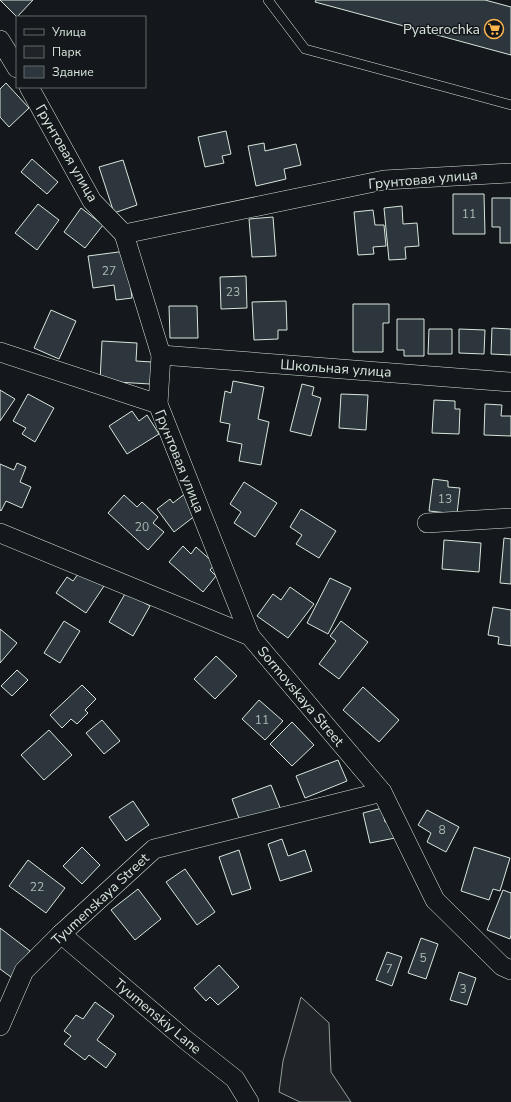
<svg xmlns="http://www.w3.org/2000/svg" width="511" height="1102" viewBox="0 0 511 1102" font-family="'Nunito Sans',sans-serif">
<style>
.green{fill:#202428;stroke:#939e99}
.building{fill:#2c363c;stroke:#d8e6dc}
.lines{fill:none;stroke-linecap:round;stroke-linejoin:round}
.lane-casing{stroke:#d8e6dc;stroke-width:10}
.street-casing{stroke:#d8e6dc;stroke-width:20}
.lane{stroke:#14181c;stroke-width:9}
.street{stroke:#14181c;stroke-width:19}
.labels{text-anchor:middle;stroke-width:3;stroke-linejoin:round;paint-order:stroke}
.number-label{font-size:12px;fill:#adbab4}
.poi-label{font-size:14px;fill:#d8e6dc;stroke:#14181c;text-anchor:end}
.street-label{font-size:14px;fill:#d8e6dc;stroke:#14181c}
</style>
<rect width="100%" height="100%" fill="#14181c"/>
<path class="green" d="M301,997L329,1023L331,1072L351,1102H300L279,1092L283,1061Z"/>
<g class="building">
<path d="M0,0H33L17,17Z"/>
<path d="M316,0H485L511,7V55L315,2Z"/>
<path d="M6,83L29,108L9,127L0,117V89Z"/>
<path d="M226,131L231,154L222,156L224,163L205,167L198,137Z"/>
<path d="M264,143L265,151L296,144L301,165L284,169L286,179L256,186L248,146Z"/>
<path d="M32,159L58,182L47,194L21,172Z"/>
<path d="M123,160L137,205L114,213L99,167Z"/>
<path d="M453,194H484L485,234H453Z"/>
<path d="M492,198H511V243H500V227H492Z"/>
<path d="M38,204L59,220L37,250L15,233Z"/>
<path d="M402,206L403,224L417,223L419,246L405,247L406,259L389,260L384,208Z"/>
<path d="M81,208L103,225L85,248L64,232Z"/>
<path d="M373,210L375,225H384L386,246L373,247L374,254L358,255L354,212Z"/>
<path d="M273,217L276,256L252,257L249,219Z"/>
<path d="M126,251L132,298L116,300L114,285L93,288L88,256Z"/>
<path d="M246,276L247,308L221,309L220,277Z"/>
<path d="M286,301L287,330H278V339L254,340L252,302Z"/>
<path d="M353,304H389V323H383V352H353Z"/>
<path d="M169,306H197L198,338H170Z"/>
<path d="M51,310L76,321L59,359L34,348Z"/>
<path d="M397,319H424V356H404V350H397Z"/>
<path d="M492,328L511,329V355L491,354Z"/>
<path d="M429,329H452V354H428Z"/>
<path d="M459,329L485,330L484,354L459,353Z"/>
<path d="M102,341L137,343L136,361L152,362L150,384L100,381Z"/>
<path d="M233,381L264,387L258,419L269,422L261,465L239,461L242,444L227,441L230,424L220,422L225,391L231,393Z"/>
<path d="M302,384L314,387L312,395L321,398L311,436L290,431Z"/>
<path d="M0,390L15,399L0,421Z"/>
<path d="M28,394L54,408L35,442L22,434L26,428L13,421Z"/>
<path d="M341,394L368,395L366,430L339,428Z"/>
<path d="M434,400L455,401V409H460L459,434L432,433Z"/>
<path d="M485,404L502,405L501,416H511V436L484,435Z"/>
<path d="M132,411L139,421L147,415L159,434L127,454L109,426Z"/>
<path d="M17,463L26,467L20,482L31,487L22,508L6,501L1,511L0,510V464L14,470Z"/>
<path d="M433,479L448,481V487L460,488L457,514L429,511Z"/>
<path d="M244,482L277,503L255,537L234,523L241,512L230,504Z"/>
<path d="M186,493L200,512L174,532L157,509L170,499L173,503Z"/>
<path d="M124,495L137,507L142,502L158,517L153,523L164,532L148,550L108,513Z"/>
<path d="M301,509L336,531L319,558L296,544L302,535L290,527Z"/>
<path d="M504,538L511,539V584L500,583Z"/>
<path d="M444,540L481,543L479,572L442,569Z"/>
<path d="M183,546L191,554L196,547L215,564L210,570L216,576L203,592L169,562Z"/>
<path d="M81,570L104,586L86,613L56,593L67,577L73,581Z"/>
<path d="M330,578L351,588L328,634L307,623Z"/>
<path d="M290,587L314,604L288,638L257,616L273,594L281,600Z"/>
<path d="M126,592L150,606L133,636L109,622Z"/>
<path d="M493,607L511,610V646L498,644L499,637L488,635Z"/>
<path d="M64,621L80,631L60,663L44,653Z"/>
<path d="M341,621L368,642L339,679L319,664L336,641L330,636Z"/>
<path d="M0,629L17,643L0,663Z"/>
<path d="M216,656L237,676L215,699L194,679Z"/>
<path d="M17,670L28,680L12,696L1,686Z"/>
<path d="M82,685L96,699L85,710L88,713L77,724L71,719L62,728L50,715Z"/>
<path d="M363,687L399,720L379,742L343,710Z"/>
<path d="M259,700L283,721L265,740L242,719Z"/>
<path d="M102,720L120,741L104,754L86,733Z"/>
<path d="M292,722L314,745L292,766L270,744Z"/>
<path d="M49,730L72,755L44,780L21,755Z"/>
<path d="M338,760L347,781L305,798L296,776Z"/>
<path d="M271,785L281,810L241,824L232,799Z"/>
<path d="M133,801L149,825L126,841L109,817Z"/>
<path d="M382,808L385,822L391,821L395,838L370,843L363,813Z"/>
<path d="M427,810L459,827L446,852L427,842L431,833L418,825Z"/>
<path d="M282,839L288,856L305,850L312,871L280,881L268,844Z"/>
<path d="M82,847L100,865L82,884L63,866Z"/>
<path d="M474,847L510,858L500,891L493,889L489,900L461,891Z"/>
<path d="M239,850L251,889L232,895L219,857Z"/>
<path d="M28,860L65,888L46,913L9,886Z"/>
<path d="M185,869L215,912L197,925L166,882Z"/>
<path d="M138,889L161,919L135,940L111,910Z"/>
<path d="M503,890L511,893V935L510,939L487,930Z"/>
<path d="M0,928L30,951L11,977L0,969Z"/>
<path d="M421,938L438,944L426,979L408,973Z"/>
<path d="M387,952L402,957L392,986L376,980Z"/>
<path d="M219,965L239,987L218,1005L210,997L206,1001L194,988Z"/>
<path d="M459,972L476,978L467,1005L450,1000Z"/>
<path d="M95,1002L114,1016L97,1040L116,1054L106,1068L89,1055L85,1060L64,1044L71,1036L64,1031L76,1015L83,1019Z"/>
</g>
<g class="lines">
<g class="lane-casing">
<path id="lane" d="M268,0L305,49L511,105"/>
</g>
<g class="street-casing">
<g id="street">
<path d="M0,40L17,68"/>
<path d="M29,87L92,201L124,234L161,355L158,404L250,636"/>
<path d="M124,234L384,180L511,173"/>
<path d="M0,352L158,404"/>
<path d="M161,355L511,382"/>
<path d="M427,523L511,518"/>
<path d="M0,533L250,636L382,792L435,900L502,966L511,970"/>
<path d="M61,934L187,1041L235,1079L249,1102"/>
<path d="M0,1026L24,971L61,934L154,849L382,792"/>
</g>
</g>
<use href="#lane" class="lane"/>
<use href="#street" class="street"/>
</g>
<defs>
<g id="supermarket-ring" transform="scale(1)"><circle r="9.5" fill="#14181c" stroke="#ffb74d" stroke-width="1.5"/><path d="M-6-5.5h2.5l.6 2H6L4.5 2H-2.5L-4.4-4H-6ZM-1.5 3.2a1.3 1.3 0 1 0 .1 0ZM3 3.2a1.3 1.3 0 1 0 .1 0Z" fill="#ffb74d"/></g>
</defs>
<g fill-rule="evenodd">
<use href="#supermarket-ring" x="494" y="29"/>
</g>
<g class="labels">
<g class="number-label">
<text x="469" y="218">11</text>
<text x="109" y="275">27</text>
<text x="233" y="296">23</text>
<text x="445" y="503">13</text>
<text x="142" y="531">20</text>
<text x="262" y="724">11</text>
<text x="442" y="834">8</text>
<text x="37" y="891">22</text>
<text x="423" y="962">5</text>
<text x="389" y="973">7</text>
<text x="463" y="993">3</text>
</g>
<g class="poi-label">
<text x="480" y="34">Pyaterochka</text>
</g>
<g class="street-label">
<text transform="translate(67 153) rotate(60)" y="5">Грунтовая улица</text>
<text transform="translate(423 179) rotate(-5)" y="5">Грунтовая улица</text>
<text transform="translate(336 368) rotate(4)" y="5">Школьная улица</text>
<text transform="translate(180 461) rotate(68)" y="5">Грунтовая улица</text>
<text transform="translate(301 696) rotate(50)" y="5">Sormovskaya Street</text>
<text transform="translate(100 899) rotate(-43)" y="5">Tyumenskaya Street</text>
<text transform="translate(158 1016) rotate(40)" y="5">Tyumenskiy Lane</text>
</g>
</g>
<rect x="16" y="16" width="130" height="72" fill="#14181c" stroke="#626a69"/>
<rect x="24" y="29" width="20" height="6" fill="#14181c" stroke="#626a69"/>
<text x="52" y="36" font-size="12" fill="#d8e6dc">Улица</text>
<rect x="24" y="46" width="20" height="12" fill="#202428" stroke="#626a69"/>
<text x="52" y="56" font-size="12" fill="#d8e6dc">Парк</text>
<rect x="24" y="66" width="20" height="12" fill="#2c363c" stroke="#626a69"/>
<text x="52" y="76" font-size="12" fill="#d8e6dc">Здание</text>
</svg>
